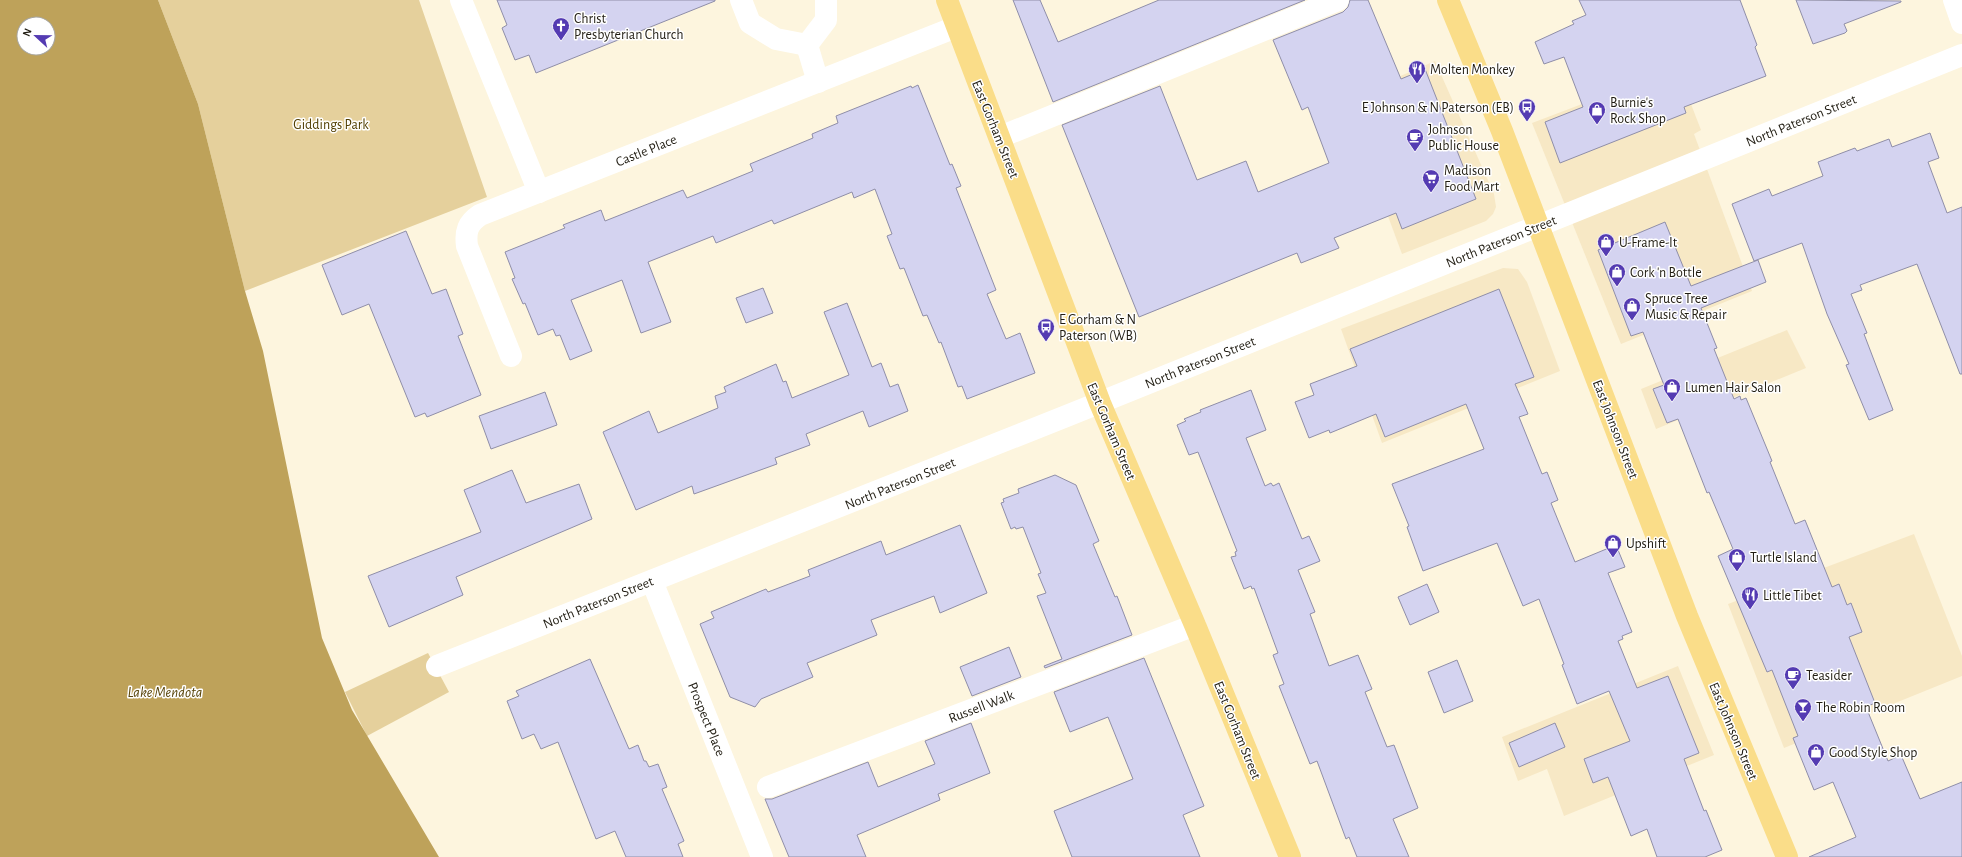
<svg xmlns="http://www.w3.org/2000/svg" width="1962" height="857" viewBox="0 0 1962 857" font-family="'Alegreya Sans',sans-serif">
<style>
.built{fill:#f7e8c5}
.green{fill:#e5d09c}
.water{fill:#bea25a;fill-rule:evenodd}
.building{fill:#d4d3f0;stroke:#8f8ea8}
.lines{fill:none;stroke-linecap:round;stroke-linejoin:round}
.minor{stroke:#fff;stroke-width:22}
.major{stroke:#fadd89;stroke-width:22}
.labels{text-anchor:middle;stroke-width:3;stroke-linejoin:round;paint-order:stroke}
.poi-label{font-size:14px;fill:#211d13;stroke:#fff;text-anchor:start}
.street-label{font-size:14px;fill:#211d13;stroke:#fff}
.park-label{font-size:14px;fill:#513e00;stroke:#fff}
.water-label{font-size:15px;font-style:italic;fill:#584409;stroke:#fff}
</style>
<rect width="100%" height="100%" fill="#fdf5de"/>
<g class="built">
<path d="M1435,61L1494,194L1496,207L1493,214L1486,221L1402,254L1345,100Z"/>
<path d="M1677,68L1701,130L1694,134L1752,291L1621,344L1532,123Z"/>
<path d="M1503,268L1518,269L1527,282L1560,371L1382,443L1341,329Z"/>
<path d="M1787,330L1806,368L1656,429L1641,389Z"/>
<path d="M1914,534L1962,656V676L1784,748L1728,604Z"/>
<path d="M1678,666L1714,755L1564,816L1547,769L1518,781L1502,737Z"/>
</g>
<g class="green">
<path d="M158,0H419L487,197L245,291L198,104Z"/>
<path d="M428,653L449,692L367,736L345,692Z"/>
</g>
<path class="water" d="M0,0H158L198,104L245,291L263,351L322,638L352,710L439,857H0ZM24,24H48V48H24Z"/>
<g class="building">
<path d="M497,0H715V1L536,73L529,55L515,60L502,28L507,25Z"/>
<path d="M1013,0H1040L1058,42L1159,0H1305L1053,102Z"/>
<path d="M1350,0H1368L1401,79L1425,69L1476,199L1402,229L1396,213L1334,238L1339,248L1301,263L1297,253L1139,317L1062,125L1160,86L1197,180L1246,161L1258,192L1329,163L1308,107L1302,110L1273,40L1343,12L1348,7Z"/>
<path d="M1579,0H1740L1757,45L1755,47L1766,76L1684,107L1686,113L1560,163L1545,122L1583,107L1564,57L1544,64L1535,42L1574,24L1572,21L1586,15Z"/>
<path d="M1796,0L1901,1V2L1844,24L1847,31L1845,33L1813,44Z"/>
<path d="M918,85L950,165L952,164L961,186L956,188L996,290L987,294L1006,339L1020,333L1035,373L967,399L962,386L958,387L941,342L939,343L927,315L923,316L904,268L900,269L887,236L892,234L875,189L854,198L852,192L774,224L772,220L716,243L713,236L648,262L671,322L641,333L622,280L571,300L592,351L570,360L560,335L556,336L553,329L538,335L525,303L523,304L512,279L515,278L505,252L565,228L563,225L601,210L605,221L683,190L687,198L753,171L750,164L813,138L812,134L838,123L836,116L911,86L912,88Z"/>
<path d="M1930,133L1939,158L1928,162L1947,213L1962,207V374H1960L1917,264L1860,285L1862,290L1851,294L1867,333L1864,334L1893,410L1869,420L1846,365L1849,364L1827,314L1802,243L1754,261L1732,204L1769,189L1772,196L1823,176L1818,162L1855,148L1857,151L1889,139L1892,147Z"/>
<path d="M1665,222L1691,286L1758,260L1766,282L1701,308L1717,348L1714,349L1734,399L1740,396L1741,400L1746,398L1772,461L1770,462L1795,524L1805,520L1832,587L1839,584L1847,605L1851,603L1862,632L1849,637L1875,703L1866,707L1888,761L1901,755L1920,799L1962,782V857H1809L1856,837L1833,782L1814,790L1793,738L1798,736L1772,670L1767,672L1718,556L1733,549L1709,492L1707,493L1678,419L1667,423L1653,389L1664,385L1643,332L1631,336L1598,250Z"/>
<path d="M406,231L432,294L446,289L463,334L458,336L481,395L427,417L425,413L415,417L369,304L342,315L322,265Z"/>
<path d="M763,288L773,313L746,323L736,298Z"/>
<path d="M1499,289L1534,377L1515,384L1528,414L1519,417L1542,474L1547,472L1558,500L1551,503L1575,562L1616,545L1625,567L1608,573L1632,632L1622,636L1623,639L1618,641L1637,688L1668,676L1699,753L1684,759L1704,811L1706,810L1722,850L1705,857H1657L1647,829L1631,836L1608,777L1593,783L1584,759L1630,741L1609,691L1577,704L1562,665L1564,664L1539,599L1523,606L1497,543L1423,571L1407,527L1409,526L1392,484L1484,449L1466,404L1385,437L1376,414L1330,433L1329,430L1309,438L1295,402L1314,395L1310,384L1357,366L1350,349Z"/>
<path d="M847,303L872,367L881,363L890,387L898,384L908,411L869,427L863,411L806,434L810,445L775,458L777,464L694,494L692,486L636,510L603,432L649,411L658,433L718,408L715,396L726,392L724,387L776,364L783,382L786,381L792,398L849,375L824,312Z"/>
<path d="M1251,390L1266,430L1246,438L1265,486L1271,483L1273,486L1279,483L1302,539L1309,536L1320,561L1298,570L1315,612L1310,614L1329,666L1358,655L1372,689L1365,692L1387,747L1394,745L1418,808L1393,819L1409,857H1357L1349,837L1346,839L1317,761L1310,764L1279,686L1284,684L1273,655L1278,653L1254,588L1252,589L1251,586L1244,589L1231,557L1236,556L1235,552L1237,551L1198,452L1189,455L1177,425L1186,421L1184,419L1201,412L1200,410Z"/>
<path d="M545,392L557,425L491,449L479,416Z"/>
<path d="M512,470L526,503L579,484L592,519L456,577L463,595L389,627L368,576L481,532L464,490Z"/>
<path d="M1055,475L1076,485L1099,541L1093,544L1115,597L1117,596L1132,635L1045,668L1044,666L1062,659L1037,596L1046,593L1038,574L1041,573L1023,527L1016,529L1015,527L1011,529L1001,503L1004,502L1003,499L1019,493L1018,489Z"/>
<path d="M960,525L987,593L940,613L934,596L871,620L877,635L807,663L813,677L761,699L755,707L730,697L700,624L714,618L711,612L766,589L768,592L810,576L808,570L881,541L886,555Z"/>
<path d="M1427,584L1439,612L1410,625L1398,597Z"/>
<path d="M1009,647L1021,677L972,696L960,667Z"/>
<path d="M1144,658L1204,806L1183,815L1200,857H1072L1054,811L1133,779L1108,717L1070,732L1054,692Z"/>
<path d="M590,659L629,749L638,745L644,761H646L649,767L658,764L667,787L662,789L684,841L678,844L683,857H626L615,831L596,839L558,742L541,749L534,734L522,739L507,701L519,696L516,691Z"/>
<path d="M1457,660L1473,701L1444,713L1428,672Z"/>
<path d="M971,723L990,773L938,794L940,800L857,835L866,857H789L765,799H772L868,762L878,787L935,764L925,741Z"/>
<path d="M1555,723L1565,747L1519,767L1509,743Z"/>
</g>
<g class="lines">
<g class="minor">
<path d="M461,0L539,192"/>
<path d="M741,0L750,23L776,39L807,45"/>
<path d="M1954,0L1962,23"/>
<path d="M818,82L807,45L826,20V0"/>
<path d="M1000,137L1338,0"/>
<path d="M511,356L467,246C465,231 468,223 480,215L956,27"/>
<path d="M652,581L762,857"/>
<path d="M437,666L1069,415L1962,55"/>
<path d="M768,787L1195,625"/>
</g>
<g class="major">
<path d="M947,0L1100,403L1195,625L1290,857"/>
<path d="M1448,0L1502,131L1687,616L1787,857"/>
</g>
</g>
<defs>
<g id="church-pin" transform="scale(0.9)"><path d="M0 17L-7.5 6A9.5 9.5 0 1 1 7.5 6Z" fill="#543bb2" stroke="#fff"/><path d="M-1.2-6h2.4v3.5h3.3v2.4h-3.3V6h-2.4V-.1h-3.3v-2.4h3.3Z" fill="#fff"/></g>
<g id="restaurant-pin" transform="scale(0.9)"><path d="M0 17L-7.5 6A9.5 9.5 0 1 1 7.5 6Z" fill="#543bb2" stroke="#fff"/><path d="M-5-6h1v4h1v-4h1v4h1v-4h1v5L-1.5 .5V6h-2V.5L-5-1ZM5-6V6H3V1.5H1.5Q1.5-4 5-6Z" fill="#fff"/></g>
<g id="bus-pin" transform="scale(0.9)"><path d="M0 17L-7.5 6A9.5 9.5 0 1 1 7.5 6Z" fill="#543bb2" stroke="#fff"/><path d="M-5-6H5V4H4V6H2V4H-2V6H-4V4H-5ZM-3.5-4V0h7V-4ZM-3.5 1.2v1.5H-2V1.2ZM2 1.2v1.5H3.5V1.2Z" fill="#fff"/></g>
<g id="shop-pin" transform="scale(0.9)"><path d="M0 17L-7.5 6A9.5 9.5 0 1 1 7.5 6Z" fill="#543bb2" stroke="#fff"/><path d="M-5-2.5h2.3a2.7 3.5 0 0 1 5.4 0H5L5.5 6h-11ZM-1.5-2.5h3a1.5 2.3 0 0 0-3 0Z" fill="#fff"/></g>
<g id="cafe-pin" transform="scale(0.9)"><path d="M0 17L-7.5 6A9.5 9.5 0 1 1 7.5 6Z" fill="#543bb2" stroke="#fff"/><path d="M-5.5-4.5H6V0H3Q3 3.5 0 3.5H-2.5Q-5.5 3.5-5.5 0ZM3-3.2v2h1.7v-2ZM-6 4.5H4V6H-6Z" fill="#fff"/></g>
<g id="supermarket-pin" transform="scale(0.9)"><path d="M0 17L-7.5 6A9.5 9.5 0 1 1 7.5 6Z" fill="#543bb2" stroke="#fff"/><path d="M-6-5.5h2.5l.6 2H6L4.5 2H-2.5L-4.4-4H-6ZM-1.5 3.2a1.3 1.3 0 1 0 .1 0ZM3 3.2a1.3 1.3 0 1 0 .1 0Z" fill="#fff"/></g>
<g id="bar-pin" transform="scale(0.9)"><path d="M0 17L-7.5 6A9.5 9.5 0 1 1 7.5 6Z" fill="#543bb2" stroke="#fff"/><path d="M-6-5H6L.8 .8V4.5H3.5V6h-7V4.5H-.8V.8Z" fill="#fff"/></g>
</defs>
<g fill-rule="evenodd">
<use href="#church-pin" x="561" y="26"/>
<use href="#restaurant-pin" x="1417" y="69"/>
<use href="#bus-pin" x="1527" y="107"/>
<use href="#shop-pin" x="1597" y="110"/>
<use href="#cafe-pin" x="1415" y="137"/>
<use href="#supermarket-pin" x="1431" y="178"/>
<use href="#shop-pin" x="1606" y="242"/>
<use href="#shop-pin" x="1617" y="272"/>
<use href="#shop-pin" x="1632" y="306"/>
<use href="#bus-pin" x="1046" y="327"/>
<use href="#shop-pin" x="1672" y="387"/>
<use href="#shop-pin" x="1613" y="543"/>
<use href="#shop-pin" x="1737" y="557"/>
<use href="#restaurant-pin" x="1750" y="595"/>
<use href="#cafe-pin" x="1793" y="675"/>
<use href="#bar-pin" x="1803" y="707"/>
<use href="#shop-pin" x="1816" y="752"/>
</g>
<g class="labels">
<g class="poi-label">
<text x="574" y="23">Christ<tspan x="574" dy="16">Presbyterian Church</tspan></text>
<text x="1430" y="74">Molten Monkey</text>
<text x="1610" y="107">Burnie's<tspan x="1610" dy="16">Rock Shop</tspan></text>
<text x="1514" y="112" text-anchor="end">E Johnson &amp; N Paterson (EB)</text>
<text x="1428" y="134">Johnson<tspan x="1428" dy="16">Public House</tspan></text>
<text x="1444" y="175">Madison<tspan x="1444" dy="16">Food Mart</tspan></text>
<text x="1619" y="247">U-Frame-It</text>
<text x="1630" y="277">Cork 'n Bottle</text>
<text x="1645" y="303">Spruce Tree<tspan x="1645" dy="16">Music &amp; Repair</tspan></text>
<text x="1059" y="324">E Gorham &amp; N<tspan x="1059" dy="16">Paterson (WB)</tspan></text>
<text x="1685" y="392">Lumen Hair Salon</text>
<text x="1626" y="548">Upshift</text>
<text x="1750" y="562">Turtle Island</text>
<text x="1763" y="600">Little Tibet</text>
<text x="1806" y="680">Teasider</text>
<text x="1816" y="712">The Robin Room</text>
<text x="1829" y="757">Good Style Shop</text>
</g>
<g class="street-label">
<text transform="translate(1801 120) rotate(-22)" y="5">North Paterson Street</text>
<text transform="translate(996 129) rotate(68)" y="5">East Gorham Street</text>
<text transform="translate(646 150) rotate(-22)" y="5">Castle Place</text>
<text transform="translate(1501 241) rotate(-22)" y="5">North Paterson Street</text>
<text transform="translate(1200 362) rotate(-22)" y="5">North Paterson Street</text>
<text transform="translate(1616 429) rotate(69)" y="5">East Johnson Street</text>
<text transform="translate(1112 431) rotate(67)" y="5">East Gorham Street</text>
<text transform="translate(900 483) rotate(-22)" y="5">North Paterson Street</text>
<text transform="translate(598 602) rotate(-22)" y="5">North Paterson Street</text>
<text transform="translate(981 706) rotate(-21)" y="5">Russell Walk</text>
<text transform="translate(707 719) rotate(68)" y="5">Prospect Place</text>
<text transform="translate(1238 730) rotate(68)" y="5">East Gorham Street</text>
<text transform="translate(1734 731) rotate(67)" y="5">East Johnson Street</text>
</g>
<g class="park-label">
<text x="331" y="129">Giddings Park</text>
</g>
<g class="water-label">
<text x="165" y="697">Lake Mendota</text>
</g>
</g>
<g transform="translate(36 36) rotate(292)"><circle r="19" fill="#ffffff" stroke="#a6a5a1"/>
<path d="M0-3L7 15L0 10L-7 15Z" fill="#543bb2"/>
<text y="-6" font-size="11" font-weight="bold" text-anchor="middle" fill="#211d13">N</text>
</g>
</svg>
